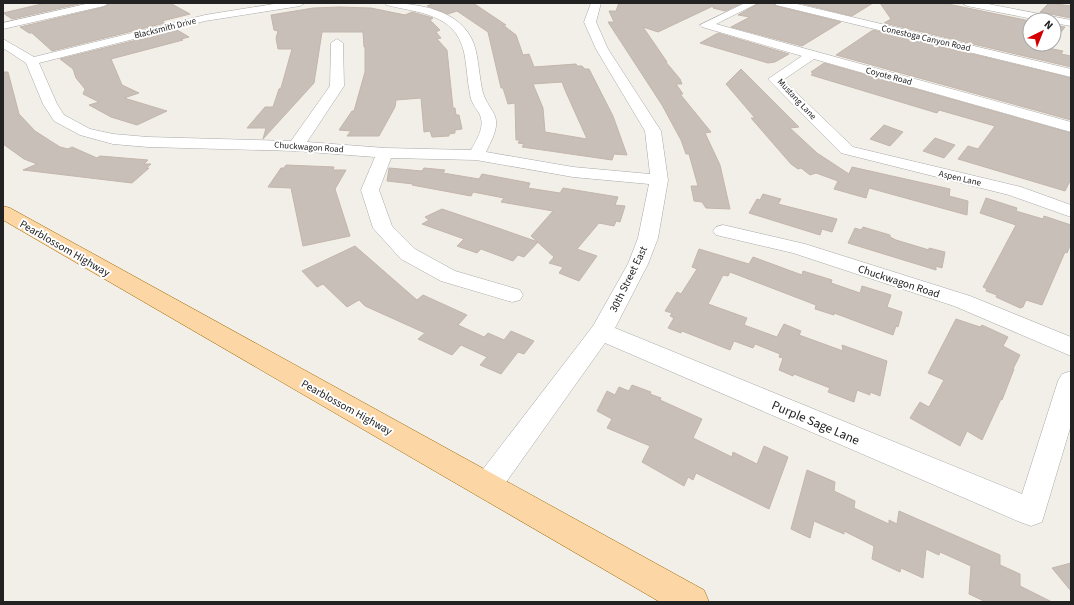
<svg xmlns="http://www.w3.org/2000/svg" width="1074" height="605" viewBox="0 0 1074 605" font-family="'Source Sans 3',sans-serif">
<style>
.building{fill:#c7bfb8;stroke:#c4b6ab;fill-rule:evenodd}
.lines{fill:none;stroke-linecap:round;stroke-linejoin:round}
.minor-casing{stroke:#a9a9a9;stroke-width:1}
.major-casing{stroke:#a06b00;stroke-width:1}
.minor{fill:#fff;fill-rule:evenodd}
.major{fill:#fcd6a4;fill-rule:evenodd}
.labels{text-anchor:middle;stroke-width:4;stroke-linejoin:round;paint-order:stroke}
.far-street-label{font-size:9px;fill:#222;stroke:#fff}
.street-label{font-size:11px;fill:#222;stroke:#fff}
.near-street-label{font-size:13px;fill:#222;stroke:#fff}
</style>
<rect width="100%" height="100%" fill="#f2efe9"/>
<g class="building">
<path d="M46,3H83L12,19L3,13Z"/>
<path d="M110,3H170L190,14L162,21L165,23L52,51L32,33H29L20,27L104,7Z"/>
<path d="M434,3H473L506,25H503L516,35L523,55L529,54L534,67L576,64L577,66H582L585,69H589L613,116L627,155L614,154L612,160L522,147L524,144L518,143L520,140H516L515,103L508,104L503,88H501L488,32L457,11L448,14L427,6ZM562,82L565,90L587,139L545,132L543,108L533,84Z"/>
<path d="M619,3H742L725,11L713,8V6L658,32L643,27L667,62L665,61L680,79L682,84H676L683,94H680L711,132L705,133L720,165L730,209L706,208L702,202L694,201L691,186H698L689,154H686L681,140L662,105L608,22H614L609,11H616Z"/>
<path d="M759,3H774L776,6L841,22L802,46L731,27L750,17L738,15Z"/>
<path d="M799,3H873L852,16Z"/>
<path d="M880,3H943L1030,21V44H1051L1048,48L1063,51L1061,54L1071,56V67L884,23L891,19Z"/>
<path d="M1049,3L1071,6V18L1040,12Z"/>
<path d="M339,7L371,8L405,15L412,12L433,18L430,20L440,30L436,32L441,38L437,39L447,50L453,108H455L456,115H459L462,129L455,130V133L449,134V136L432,137L430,131L424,132L421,98L396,100L395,107L379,136H347L351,131L339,130L352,111H354L365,72V47H364L363,32H322L314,83L263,139L266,128H247L265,107H273L279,89L281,88L292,49H278L276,38L278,31L274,30L271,15L313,8Z"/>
<path d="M1054,25L1065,27L1054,41Z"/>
<path d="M177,30L189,37L181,39L183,40L111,59L122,85L139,93L124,98L167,111L137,125L111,117L89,105L99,102L83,94L85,89L76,78L73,69L60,59Z"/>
<path d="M873,30L1071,78V120L836,55Z"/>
<path d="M718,33L789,54L775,62L768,63L700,43Z"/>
<path d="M824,63L1071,133V179L1065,191L958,159L968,146L978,149L995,126L939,110L937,113L811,75L813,73L811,72Z"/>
<path d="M741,69L799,127L790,128L817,153L849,174L852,167L950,189L949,196L968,201L967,215L869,188L866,198L834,189L838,181L816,173L810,175L801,168L798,169L791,164L751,118H755L726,84Z"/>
<path d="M3,72H8L19,114L35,131L60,147L68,149L72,147L97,158L100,156L148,160L144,164H151L146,168H149L132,183L23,170L37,164L24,159L3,144Z"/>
<path d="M884,125L903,132L890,146L870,139Z"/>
<path d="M935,138L955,145L944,158L923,151Z"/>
<path d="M286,165L334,167L333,170H346L335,189L350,236L303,246L291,188L268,187L281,168H284Z"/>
<path d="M389,168L422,171L424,168L445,170L443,173L479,179L482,174L530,183L528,188L560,193L563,188L618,197L615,205L625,206L620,222L616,221L614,226L599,223L577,249L597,256L579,281L559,273L563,267L549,263L554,257L531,236L553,211L501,202L504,198L473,192L471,196L412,185L413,184L387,181Z"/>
<path d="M763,194L781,199L778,204L837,219L832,232L822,229L820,235L749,213L757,199L760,200Z"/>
<path d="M986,198L1017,208L1016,211L1043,219L1044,216L1071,225V243L1067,253L1065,252L1042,305L1026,300L1023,307L1020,308L996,297L997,295L986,291L987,289L983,287L1016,225L980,213Z"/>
<path d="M442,209L498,228L538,242L524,257L518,255L513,261L481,249L477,253L457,246L464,239L422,224L429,220L425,217Z"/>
<path d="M863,227L890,235V237L896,240L929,250V248L945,252L942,268L936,266V270L848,243L855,228L861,230Z"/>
<path d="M355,246L417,300L423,295L467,315L458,325L484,337L488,333L504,340L511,331L534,341L524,354L518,352L501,374L480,365L487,357L461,345L452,355L418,339L425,333L365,306L359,300L347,307L323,284L317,287L302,271Z"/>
<path d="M699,249L749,264L753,257L802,275L803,271L832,280L831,283L860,293L862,286L891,295L887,307L902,312L898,327L896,326L893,335L834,313V315L815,309L816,305L730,272L728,276L723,275L708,304L747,318L744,325L777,337L784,324L801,331L799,335L843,351L842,345L887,361L880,396L870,392V395L857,390L854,402L828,392L830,388L794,374L793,376L779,370L783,358L779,357L780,354L755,344L753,348L734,341L730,350L682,331L681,333L668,328L674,318L670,316L672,313L665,311L677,292L681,294L697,269L692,267Z"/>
<path d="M956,319L980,327L982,325L1008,337L1003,346L1020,355L1013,369H1014L1002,400L1001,399L982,440L967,431L960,446L910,418L920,402L929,407L944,380L928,373Z"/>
<path d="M632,385L651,392L650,394L661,398L660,400L702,419L693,438L732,457L733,452L757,464L764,446L788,457L769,509L696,473L693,480L688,477L684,486L642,462L650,446L607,428L612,419L597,411L607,391L615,395L619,387L629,391Z"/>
<path d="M807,470L835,482L834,491L855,501L854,508L889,524V520L897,524L899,511L1000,555V565L1020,574V586L1052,602H986L969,594L971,566L940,552L939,555L926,549L923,578L901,568L900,572L872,559L874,546L844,531V534L814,521L810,538L791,529Z"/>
<path d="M1071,563V591L1052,568Z"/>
</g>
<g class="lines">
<g class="minor-casing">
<g id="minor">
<path d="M90,3H109L104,6L3,29V23Z"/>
<path d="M280,3H305L300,6L205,21L39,63L57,104L64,115L90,129L113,134L148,137L291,141L330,86L331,43L337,39L343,43L344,86L307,142L385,148L471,150C477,139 486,126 479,113C475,107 471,102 470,94C467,80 467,66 464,52C455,13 418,13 386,5L385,3C417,3 461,9 474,44C479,60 479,77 483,93C485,100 489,105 493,112C501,125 492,139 486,152L573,167L650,174L645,131L596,49L584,22L591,3H601L596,22L608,49L661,131L668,180L658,238L648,264L615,328L1022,494L1058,381L1062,374L1071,371V425L1042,522L1031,526L1020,522L605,343L497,495L487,499L477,495L472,486L477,477L593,326L628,264L638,238L649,184L573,177L476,160L391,158L379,190L392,226L415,249L455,271L520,290L523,295L520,300L512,302L441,281L401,259L373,228L361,190L375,157L296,151L148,147L113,144L80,135L54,121L43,104L26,63L3,48V39L34,57L205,15Z"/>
<path d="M745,3H758L716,24L1071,122V132L814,59L783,80L853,147L1021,187L1071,205V217L1009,195L841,153L768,79L802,56L702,27L700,25Z"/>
<path d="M775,3H793L1071,69V77L776,5Z"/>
<path d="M962,3H983L1071,20V26L1054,23V20H1038L967,6Z"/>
<path d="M723,225L805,244L970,296L1071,337V356L954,306L793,253L716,235L713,231L716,227Z"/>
</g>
</g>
<g class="major-casing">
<path id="major" d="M3,206L10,208L704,590L709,602H660L3,220Z"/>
</g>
<use href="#minor" class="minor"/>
<use href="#major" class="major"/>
</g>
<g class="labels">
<g class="far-street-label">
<text transform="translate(165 28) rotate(-14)" y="3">Blacksmith Drive</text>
<text transform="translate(926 38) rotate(13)" y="3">Conestoga Canyon Road</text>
<text transform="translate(889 76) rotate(15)" y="3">Coyote Road</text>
<text transform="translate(797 99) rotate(47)" y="3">Mustang Lane</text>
<text transform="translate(309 147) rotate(4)" y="3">Chuckwagon Road</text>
<text transform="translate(960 178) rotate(13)" y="3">Aspen Lane</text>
</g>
<g class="street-label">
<text transform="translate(65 248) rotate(30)" y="4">Pearblossom Highway</text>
<text transform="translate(628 279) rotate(-64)" y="4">30th Street East</text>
<text transform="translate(899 281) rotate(18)" y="4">Chuckwagon Road</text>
<text transform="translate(347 407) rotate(29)" y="4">Pearblossom Highway</text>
</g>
<g class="near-street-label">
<text transform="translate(816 422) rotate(23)" y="5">Purple Sage Lane</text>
</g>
</g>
<rect width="1074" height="605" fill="none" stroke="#222222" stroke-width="8"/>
<g transform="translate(1042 32) rotate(43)"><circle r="19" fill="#ffffff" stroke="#a7a7a7"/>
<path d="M0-3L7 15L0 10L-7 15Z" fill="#d40000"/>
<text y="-6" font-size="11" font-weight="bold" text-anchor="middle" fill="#222222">N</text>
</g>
</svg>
